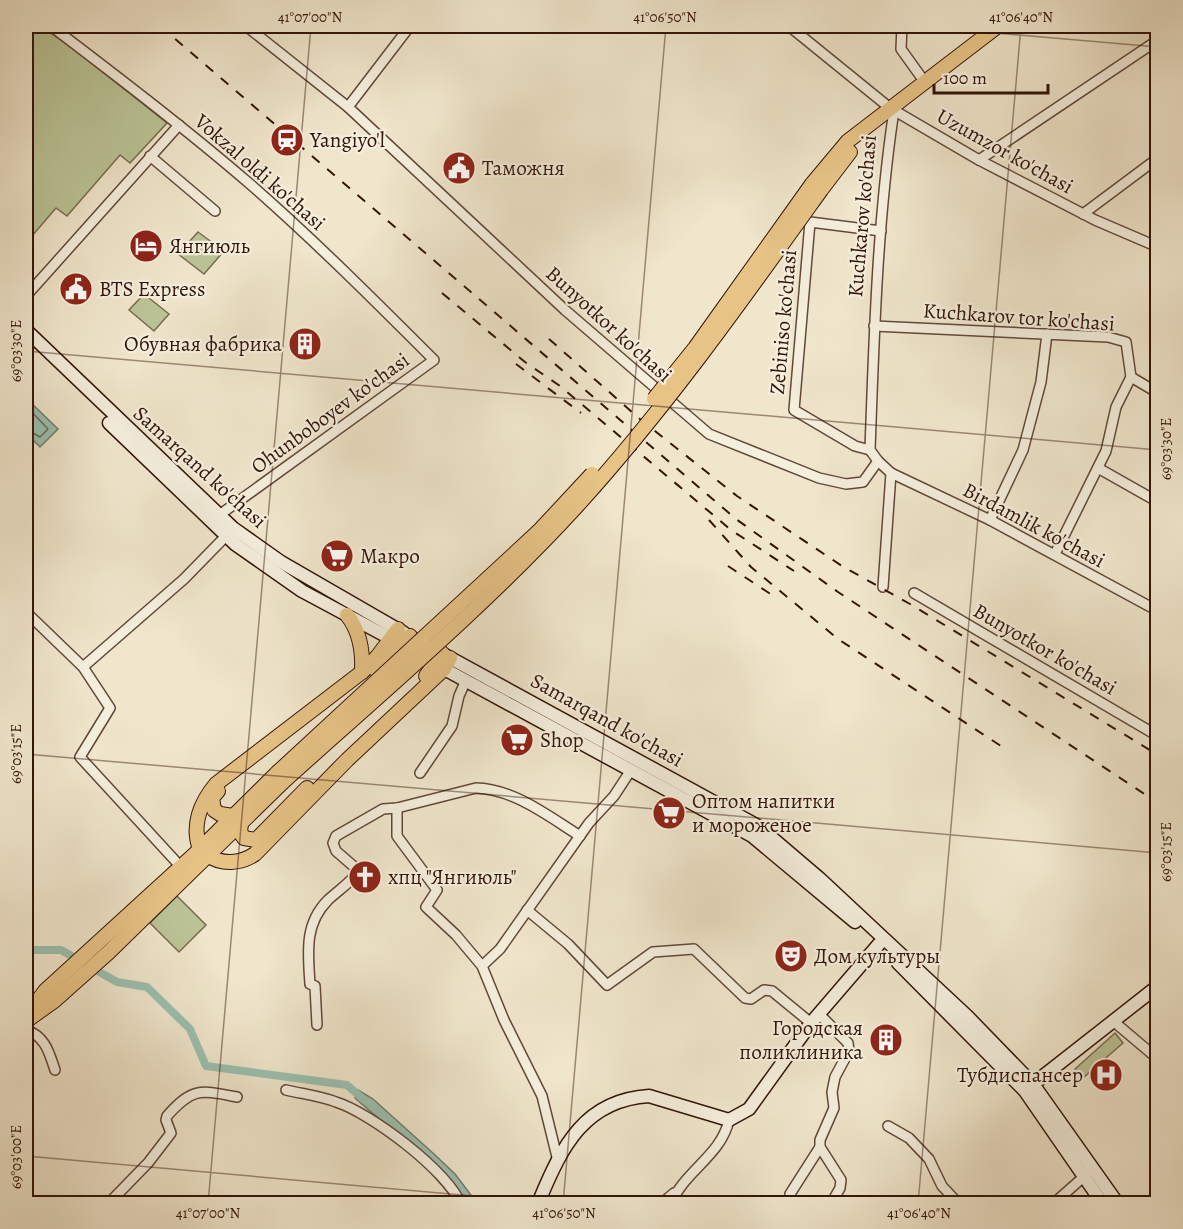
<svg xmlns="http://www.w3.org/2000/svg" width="1183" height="1229" viewBox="0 0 1183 1229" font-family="Alegreya,serif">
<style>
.green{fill:#bbc497;stroke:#776c50;stroke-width:1.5}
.water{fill:#9bc0b0;stroke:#717b6d;stroke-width:1.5}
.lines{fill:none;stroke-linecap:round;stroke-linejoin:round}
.shore{stroke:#676a5c;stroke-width:1.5}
.canal{stroke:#9bc0b0;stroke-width:8}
.street-casing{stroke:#62483a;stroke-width:12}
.secondary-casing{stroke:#331409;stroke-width:15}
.primary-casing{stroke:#331409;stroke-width:16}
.street{stroke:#f5efde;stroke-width:9}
.secondary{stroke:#f5efde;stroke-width:12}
.primary{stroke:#e8c386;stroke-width:14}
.rail{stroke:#331409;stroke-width:2;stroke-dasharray:10 10;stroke-linecap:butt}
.primary-bridge-casing{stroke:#331409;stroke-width:16;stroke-linecap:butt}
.primary-bridge{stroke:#e8c386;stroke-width:14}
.ticks{fill:none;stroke:#331409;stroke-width:1.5;stroke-opacity:0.45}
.labels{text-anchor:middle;stroke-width:4.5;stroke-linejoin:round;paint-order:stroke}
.poi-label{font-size:21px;fill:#331409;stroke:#f5efde;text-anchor:start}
.street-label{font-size:21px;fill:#331409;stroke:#f5efde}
.neatline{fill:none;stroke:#331409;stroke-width:2}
.ticks-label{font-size:15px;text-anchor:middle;fill:#331409}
</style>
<rect width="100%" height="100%" fill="#f0e6cc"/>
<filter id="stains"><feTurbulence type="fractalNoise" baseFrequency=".00333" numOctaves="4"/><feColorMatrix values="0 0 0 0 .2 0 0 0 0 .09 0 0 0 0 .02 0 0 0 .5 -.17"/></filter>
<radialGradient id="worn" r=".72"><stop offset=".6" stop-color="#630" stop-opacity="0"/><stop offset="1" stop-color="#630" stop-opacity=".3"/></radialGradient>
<g class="green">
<path d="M26,26H40L71,47L167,123L130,163L120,155L67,216L56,208L26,243Z"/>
<path d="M198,232L224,251L204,274L178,254Z"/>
<path d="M144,294L169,314L154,331L129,310Z"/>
<path d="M177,896L206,925L179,952L150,923Z"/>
<path d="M1115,1033L1123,1043L1083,1078L1075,1069Z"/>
</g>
<g class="water">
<path d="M28,400L58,429L40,447L26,433V402Z"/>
<path d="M358,1090L373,1099L434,1154L455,1174L477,1203H465C433,1158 395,1134 355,1098Z"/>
</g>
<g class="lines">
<path class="shore" d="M26,406L48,429L40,437L26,429"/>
<path class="canal" d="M26,950H61L117,982L147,987L190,1029L206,1066L347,1085L363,1099"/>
<g class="street-casing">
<g id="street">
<path d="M51,26C118,77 186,129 250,184C314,240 374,300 434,360L218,516"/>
<path d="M246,26L348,107L565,310L709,434L819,478L846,484L863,482L878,461L891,473L990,520L1158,611"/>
<path d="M789,26L890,108L979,160L1095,220L1158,247"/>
<path d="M902,26L901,49L924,81"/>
<path d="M348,107L410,26"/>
<path d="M150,156L215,211"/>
<path d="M979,160L1158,40"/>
<path d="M1083,214L1158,158"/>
<path d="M26,296L179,125"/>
<path d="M874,326L1108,337L1126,342L1131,377"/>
<path d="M1131,377L1158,393"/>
<path d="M870,450L855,446L794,410L810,222L881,231"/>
<path d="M878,461L870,450C874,339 877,227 893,117L890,108"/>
<path d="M1098,468L1151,498L1154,494L1158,496"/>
<path d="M990,520L1023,450L1041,382L1047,334"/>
<path d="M1055,554L1106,451L1116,407L1131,377"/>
<path d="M883,587L891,473"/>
<path d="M914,593L1158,736"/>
<path d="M26,612L83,667"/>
<path d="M420,773L452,726L459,696L466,680"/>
<path d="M397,808V836L437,890L426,907L456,935L482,966L504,1020L542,1096L557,1157"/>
<path d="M181,867L80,757L110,708L83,667L184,579L226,536"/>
<path d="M527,910L568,944L607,985L653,952L694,949L745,998L751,999L764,990L772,991L811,1023"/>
<path d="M482,966L500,949L589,823L614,796L631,770"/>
<path d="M819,1014L848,1043L849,1051L835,1077L832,1092L834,1108L820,1140V1147L841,1180L840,1188L831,1204"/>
<path d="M1113,1021L1158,1059"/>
<path d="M317,1025L315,986L310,984C308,953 304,924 328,900C339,890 351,882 359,871L336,851L333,843L336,836L383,809L397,808L476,788C514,789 548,816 580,836"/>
<path d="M26,1030C45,1036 49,1052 55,1070"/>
<path d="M286,1090C303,1094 320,1096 336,1102C371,1113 446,1170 461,1204"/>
<path d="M888,1126L909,1138L929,1159L942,1186L959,1204"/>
<path d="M790,1194L820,1147"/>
<path d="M108,1204L148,1163L171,1133L166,1120L167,1116C193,1087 200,1090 237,1097"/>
<path d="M661,1204L674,1193"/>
<path d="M671,1204C684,1171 721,1156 729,1120"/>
<path d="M1053,1204L1088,1173"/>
</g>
</g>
<g class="secondary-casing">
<g id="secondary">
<path d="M26,330L233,528L281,562L404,633"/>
<path d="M109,423L235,544L302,591L399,643"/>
<path d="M443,654L758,826L819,878L968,1017L1033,1084L1118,1204"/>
<path d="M437,665L752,836L855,922"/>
<path d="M898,963L1025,1091L1103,1204"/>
<path d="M1028,1088L1158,986"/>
<path d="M536,1204L540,1199C562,1146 585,1100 649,1096L729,1120L749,1109L811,1023L879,944"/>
</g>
</g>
<g class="primary-casing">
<g id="primary">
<path d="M812,184L848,141L998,26"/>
<path d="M821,190L850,152"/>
<path d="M347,615C360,631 363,652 362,672"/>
<path d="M375,669L403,646L410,636"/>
<path d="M426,676L442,653"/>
<path d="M218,791L212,798L214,810L220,814L233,816"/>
<path d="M241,823L240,832L244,838L256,840L307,788"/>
<path d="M200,849C191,825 201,802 216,784L362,672L377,657L398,629"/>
<path d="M207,855C222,865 240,864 255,854L347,760L444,669L450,658"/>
<path d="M27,1015L45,991L195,854L277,773"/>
<path d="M26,1021L54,1001L109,952L284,781"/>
</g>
</g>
<use href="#street" class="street"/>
<use href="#secondary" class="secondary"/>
<use href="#primary" class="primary"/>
<g class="rail">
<path d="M160,26L736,519L838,592L1158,803"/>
<path d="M442,293L525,362L560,386L731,530L794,571"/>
<path d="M549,339L641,420L737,496L842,566L910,604L1158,755"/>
<path d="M516,364L581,413"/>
<path d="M709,520L751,567L838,639L1007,750"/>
<path d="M728,566L775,597"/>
</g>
<g class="primary-bridge-casing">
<g id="primary-bridge">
<path d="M654,399L695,348L812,184"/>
<path d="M277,773L539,531L592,474"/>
<path d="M284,781C383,692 486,605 576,507C666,408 743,299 821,190"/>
</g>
</g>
<use href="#primary-bridge" class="primary-bridge"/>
</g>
<path class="ticks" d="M915,26L1158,47M26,351L1158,450M26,754L1158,853M26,1156L563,1204M208,1204L311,26M563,1204L666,26M918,1204L1021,26"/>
<defs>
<g id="station-disc" transform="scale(1.725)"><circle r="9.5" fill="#8f2418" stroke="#f5efde"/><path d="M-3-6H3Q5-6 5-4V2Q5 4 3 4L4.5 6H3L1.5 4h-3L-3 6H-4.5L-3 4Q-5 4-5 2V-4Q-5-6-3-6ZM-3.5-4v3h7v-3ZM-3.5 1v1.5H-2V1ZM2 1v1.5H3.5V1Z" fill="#fff"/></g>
<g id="civic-disc" transform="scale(1.725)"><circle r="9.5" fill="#8f2418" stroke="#f5efde"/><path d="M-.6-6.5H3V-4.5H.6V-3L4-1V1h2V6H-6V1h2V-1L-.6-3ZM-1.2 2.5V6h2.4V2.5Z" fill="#fff"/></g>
<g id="hotel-disc" transform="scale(1.725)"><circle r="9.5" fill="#8f2418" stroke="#f5efde"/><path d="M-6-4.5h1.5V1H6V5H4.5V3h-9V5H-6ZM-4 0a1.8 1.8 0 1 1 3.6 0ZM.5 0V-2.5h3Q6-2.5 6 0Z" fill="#fff"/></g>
<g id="building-disc" transform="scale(1.725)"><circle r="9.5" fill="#8f2418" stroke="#f5efde"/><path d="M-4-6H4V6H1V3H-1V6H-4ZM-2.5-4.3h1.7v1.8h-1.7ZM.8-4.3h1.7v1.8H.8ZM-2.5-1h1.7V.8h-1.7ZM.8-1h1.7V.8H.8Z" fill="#fff"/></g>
<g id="supermarket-disc" transform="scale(1.725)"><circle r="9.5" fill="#8f2418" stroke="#f5efde"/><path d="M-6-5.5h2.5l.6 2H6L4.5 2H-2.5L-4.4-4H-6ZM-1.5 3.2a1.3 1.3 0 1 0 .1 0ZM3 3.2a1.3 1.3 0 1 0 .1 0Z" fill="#fff"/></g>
<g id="church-disc" transform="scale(1.725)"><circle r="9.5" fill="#8f2418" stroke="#f5efde"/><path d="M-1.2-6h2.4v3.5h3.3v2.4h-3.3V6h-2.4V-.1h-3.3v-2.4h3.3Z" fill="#fff"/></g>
<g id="theatre-disc" transform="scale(1.725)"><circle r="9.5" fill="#8f2418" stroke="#f5efde"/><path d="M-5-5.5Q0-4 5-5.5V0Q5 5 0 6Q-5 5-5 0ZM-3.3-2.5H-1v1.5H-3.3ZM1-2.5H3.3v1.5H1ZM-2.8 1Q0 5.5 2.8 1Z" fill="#fff"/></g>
<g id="hospital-disc" transform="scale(1.725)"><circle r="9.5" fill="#8f2418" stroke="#f5efde"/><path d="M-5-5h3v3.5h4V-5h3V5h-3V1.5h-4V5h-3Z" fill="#fff"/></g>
</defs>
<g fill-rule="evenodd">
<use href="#station-disc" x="287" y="140"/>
<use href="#civic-disc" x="459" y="168"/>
<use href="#hotel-disc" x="146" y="246"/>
<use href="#civic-disc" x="76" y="289"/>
<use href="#building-disc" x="305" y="344"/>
<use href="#supermarket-disc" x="337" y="556"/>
<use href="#supermarket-disc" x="517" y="740"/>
<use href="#supermarket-disc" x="669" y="813"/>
<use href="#church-disc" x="365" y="877"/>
<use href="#theatre-disc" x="791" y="956"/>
<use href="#building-disc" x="886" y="1040"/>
<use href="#hospital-disc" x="1106" y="1075"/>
</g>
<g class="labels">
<g class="poi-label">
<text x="310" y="147">Yangiyo'l</text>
<text x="482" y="175">Таможня</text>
<text x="169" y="253">Янгиюль</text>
<text x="99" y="296">BTS Express</text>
<text x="282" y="351" text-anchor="end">Обувная фабрика</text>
<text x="360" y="563">Макро</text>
<text x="540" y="747">Shop</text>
<text x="692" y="808">Оптом напитки<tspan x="692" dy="24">и мороженое</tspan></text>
<text x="388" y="884">хпц "Янгиюль"</text>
<text x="814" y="963">Дом культуры</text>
<text x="863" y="1035" text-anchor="end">Городская<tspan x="863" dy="24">поликлиника</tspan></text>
<text x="1083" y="1082" text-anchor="end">Тубдиспансер</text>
</g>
<g class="street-label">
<text transform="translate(1005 151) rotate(29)" y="7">Uzumzor ko'chasi</text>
<text transform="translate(260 172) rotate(41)" y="7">Vokzal oldi ko'chasi</text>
<text transform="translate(862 216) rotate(-85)" y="7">Kuchkarov ko'chasi</text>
<text transform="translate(1019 317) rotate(4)" y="7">Kuchkarov tor ko'chasi</text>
<text transform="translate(783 322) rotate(-85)" y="7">Zebiniso ko'chasi</text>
<text transform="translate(609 324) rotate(42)" y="7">Bunyotkor ko'chasi</text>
<text transform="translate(330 413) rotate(-36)" y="7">Ohunboboyev ko'chasi</text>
<text transform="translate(200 467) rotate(42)" y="7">Samarqand ko'chasi</text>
<text transform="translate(1034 525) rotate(28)" y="7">Birdamlik ko'chasi</text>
<text transform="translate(1045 649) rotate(30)" y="7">Bunyotkor ko'chasi</text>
<text transform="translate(607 720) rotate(29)" y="7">Samarqand ko'chasi</text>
</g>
</g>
<rect width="1183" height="1229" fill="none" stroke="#f0e6cc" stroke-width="66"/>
<path d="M934 84v9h114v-9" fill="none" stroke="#331409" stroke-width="3"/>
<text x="943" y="84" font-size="18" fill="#331409" stroke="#f5efde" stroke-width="4.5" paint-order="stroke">100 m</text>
<rect x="33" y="33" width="1117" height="1163" class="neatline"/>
<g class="ticks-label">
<text x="310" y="22">41°07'00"N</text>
<text x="665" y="22">41°06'50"N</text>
<text x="1021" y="22">41°06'40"N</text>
<text transform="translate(16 351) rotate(-90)" y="5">69°03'30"E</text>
<text transform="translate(1166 449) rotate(-90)" y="5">69°03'30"E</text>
<text transform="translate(16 754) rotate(-90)" y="5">69°03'15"E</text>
<text transform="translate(1166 852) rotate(-90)" y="5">69°03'15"E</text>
<text transform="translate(16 1157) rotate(-90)" y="5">69°03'00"E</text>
<text x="208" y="1218">41°07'00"N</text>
<text x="564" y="1218">41°06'50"N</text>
<text x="919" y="1218">41°06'40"N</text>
</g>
<rect width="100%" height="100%" filter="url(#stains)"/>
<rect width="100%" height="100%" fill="url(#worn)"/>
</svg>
